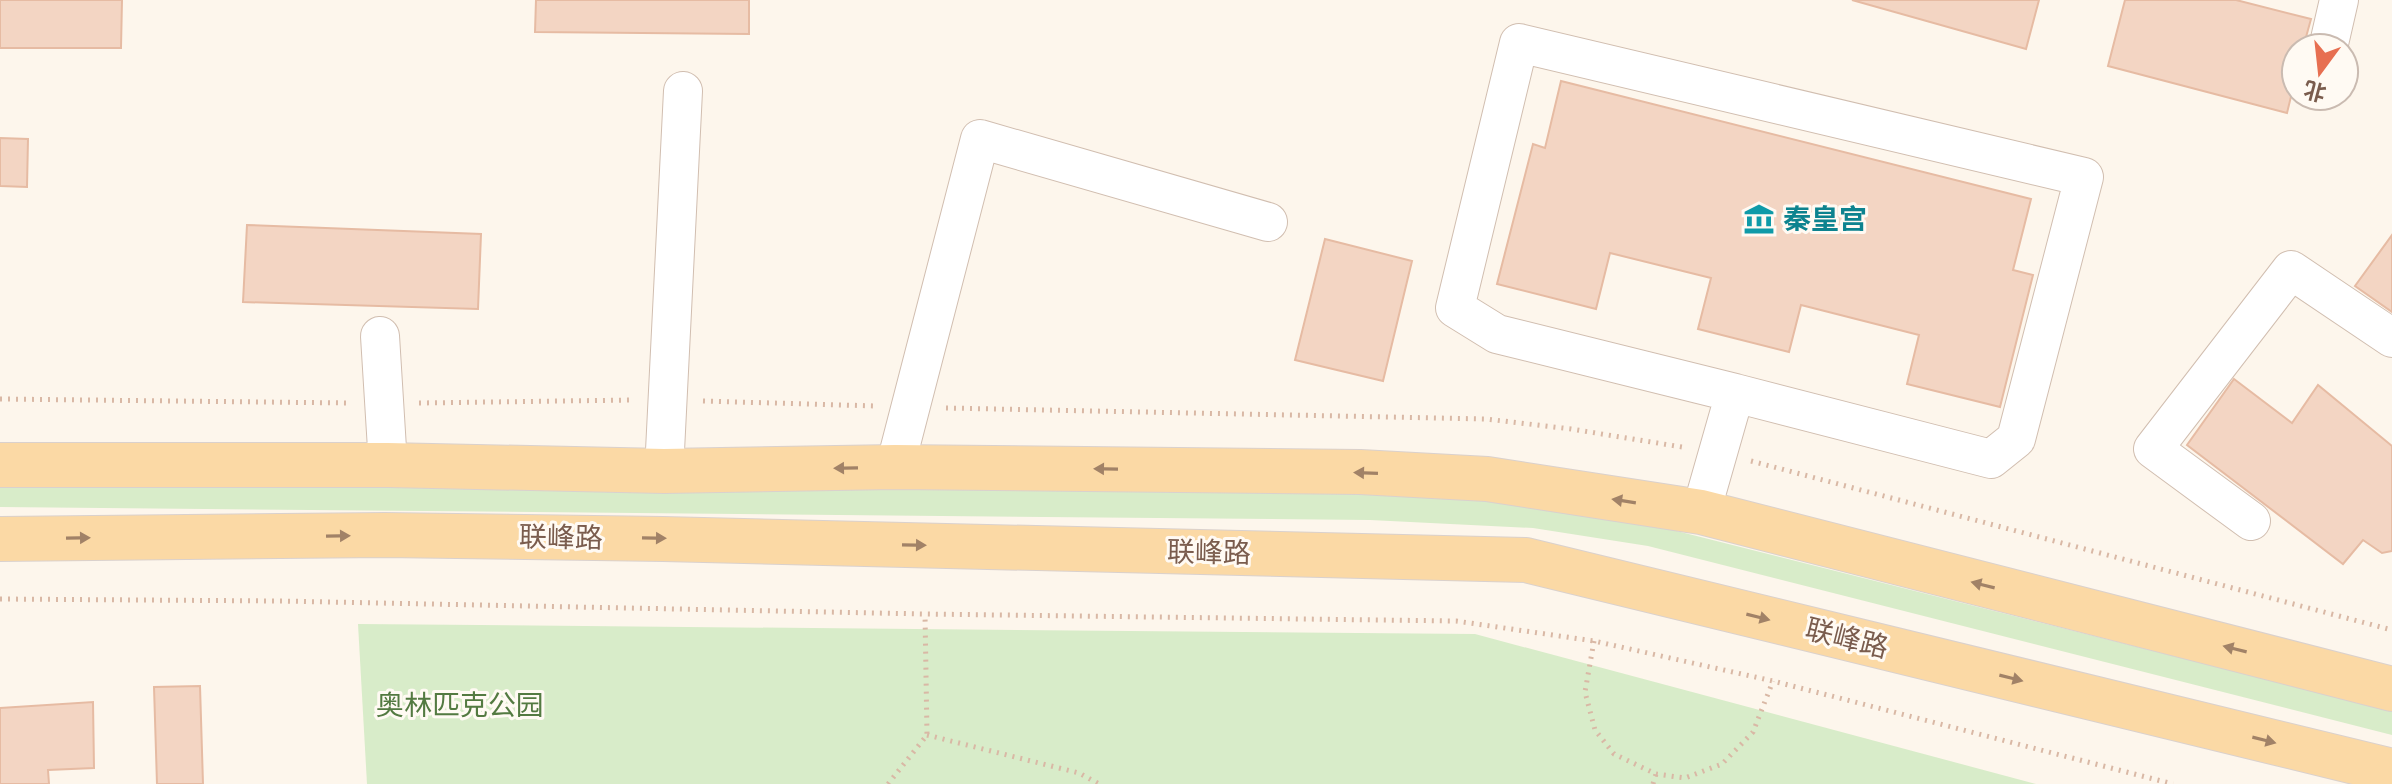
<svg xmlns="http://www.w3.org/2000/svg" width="2392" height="784" viewBox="0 0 2392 784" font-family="'Golos Text','Noto Sans SC',sans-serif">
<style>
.green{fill:#d8ecc9}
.building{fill:#f3d5c3;stroke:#e6bba3;stroke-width:2}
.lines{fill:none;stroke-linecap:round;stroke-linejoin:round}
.minor-casing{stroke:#d1beb0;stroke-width:40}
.major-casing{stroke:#dad1cd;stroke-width:46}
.path{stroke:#d9b8a5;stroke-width:5;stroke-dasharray:2 6;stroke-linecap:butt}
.minor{stroke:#fff;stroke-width:38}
.major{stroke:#fbd9a5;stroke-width:44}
.oneway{fill:#a18267}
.labels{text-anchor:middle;stroke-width:6;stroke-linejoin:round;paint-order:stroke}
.culture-label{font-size:28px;font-weight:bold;fill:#0d838f;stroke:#fffaf3;text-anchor:start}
.street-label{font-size:28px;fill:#7a5c4d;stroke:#fffaf3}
.park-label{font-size:28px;fill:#537a41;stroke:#fffaf3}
</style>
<rect width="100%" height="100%" fill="#fdf6ec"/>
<g class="green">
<path d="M0,481L1372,492L1527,502L1641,522L2392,711V735L1648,546L1533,528L1370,520L0,507Z"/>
<path d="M358,624L1475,634L2036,784H367Z"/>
</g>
<g class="building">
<path d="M0,0H122L121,48H0Z"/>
<path d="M536,0H749V34L535,32Z"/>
<path d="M1852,0H2039L2026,49Z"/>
<path d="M2125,0H2236L2311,19L2303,48H2296V76L2287,113L2108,66Z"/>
<path d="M1561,81L2031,199L2013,270L2033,275L2000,407L1907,384L1919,335L1801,305L1789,352L1698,329L1711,278L1610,253L1596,309L1497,284L1533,144L1545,148Z"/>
<path d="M0,138L28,139L27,187L0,186Z"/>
<path d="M247,225L481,234L478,309L243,302Z"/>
<path d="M2392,235V312L2355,286Z"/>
<path d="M1325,239L1412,261L1383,381L1295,360Z"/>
<path d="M2234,379L2292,423L2318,385L2392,446V551L2382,553L2363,540L2343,564L2187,445Z"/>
<path d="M200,686L203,784H157L154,687Z"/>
<path d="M93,702L94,768L48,770L49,784H0V708Z"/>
</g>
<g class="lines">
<g class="minor-casing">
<g id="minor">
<path d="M2328,48L2339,0"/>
<path d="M380,336L388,465"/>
<path d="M895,467L980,139L1268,222"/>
<path d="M664,471L683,91"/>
<path d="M1701,512L1735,393L1497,334L1455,308L1519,43L2084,177L2016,439L1991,459L1735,393"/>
<path d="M2251,521L2153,449L2291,270L2392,338"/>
</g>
</g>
<g class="major-casing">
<g id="major">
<path d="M0,465H388L664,471L895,467L1360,472L1487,479L1701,512L2392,689"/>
<path d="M0,539L385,535L663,539L1526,560L2392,771"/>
</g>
</g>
<g class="path">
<path d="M0,399L349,403"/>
<path d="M703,401L877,406"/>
<path d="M419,403L633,400"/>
<path d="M946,408L1486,419L1571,429L1682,447"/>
<path d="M1751,461L2392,630"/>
<path d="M0,599L280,601L925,614L1456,621L1594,641L1773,681L2173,784"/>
<path d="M1594,641L1585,692L1595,730L1614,754L1656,774L1685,778L1722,764L1753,732L1773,681"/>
<path d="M927,735L1079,773L1099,784"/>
<path d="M888,784L927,735L925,614"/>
<path d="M1653,784L1656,774"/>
</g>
<use href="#minor" class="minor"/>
<use href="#major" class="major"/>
</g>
<defs><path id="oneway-solid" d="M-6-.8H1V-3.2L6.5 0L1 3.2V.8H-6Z" transform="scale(2)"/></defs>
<g class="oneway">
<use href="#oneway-solid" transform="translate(846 468) rotate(179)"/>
<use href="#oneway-solid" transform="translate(1106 469) rotate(-179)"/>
<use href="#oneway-solid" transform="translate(1366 473) rotate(-178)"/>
<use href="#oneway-solid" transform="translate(1624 501) rotate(-171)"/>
<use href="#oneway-solid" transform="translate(338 536) rotate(-1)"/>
<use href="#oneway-solid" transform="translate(78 538) rotate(-1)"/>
<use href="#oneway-solid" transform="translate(654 538) rotate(1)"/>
<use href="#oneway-solid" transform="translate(914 545) rotate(1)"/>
<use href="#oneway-solid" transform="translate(1983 585) rotate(-166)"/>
<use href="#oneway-solid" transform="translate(1758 617) rotate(14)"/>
<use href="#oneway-solid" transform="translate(2235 649) rotate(-166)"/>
<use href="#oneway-solid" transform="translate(2011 678) rotate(14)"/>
<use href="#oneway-solid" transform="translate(2264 740) rotate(14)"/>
</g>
<defs>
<g id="museum-bare" transform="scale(2.4)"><path d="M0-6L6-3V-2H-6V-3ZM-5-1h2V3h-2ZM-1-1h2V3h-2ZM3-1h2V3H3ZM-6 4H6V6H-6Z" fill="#0f9aa8" stroke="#fffaf3" stroke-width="2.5" paint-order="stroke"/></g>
</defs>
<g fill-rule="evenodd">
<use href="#museum-bare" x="1759" y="219"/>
</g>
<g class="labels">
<g class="culture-label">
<text x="1783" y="229">秦皇宫</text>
</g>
<g class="street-label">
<text transform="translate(561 537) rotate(1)" y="10">联峰路</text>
<text transform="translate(1209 552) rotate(1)" y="10">联峰路</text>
<text transform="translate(1847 638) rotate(14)" y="10">联峰路</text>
</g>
<g class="park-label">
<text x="460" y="715">奥林匹克公园</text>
</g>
</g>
<g transform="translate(2320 72) rotate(195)"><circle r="38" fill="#fffaf3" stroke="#cabbb1" stroke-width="2"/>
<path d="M0-6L14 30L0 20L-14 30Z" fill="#e76f51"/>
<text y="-12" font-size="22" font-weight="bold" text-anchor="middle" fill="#7a5c4d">北</text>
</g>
</svg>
